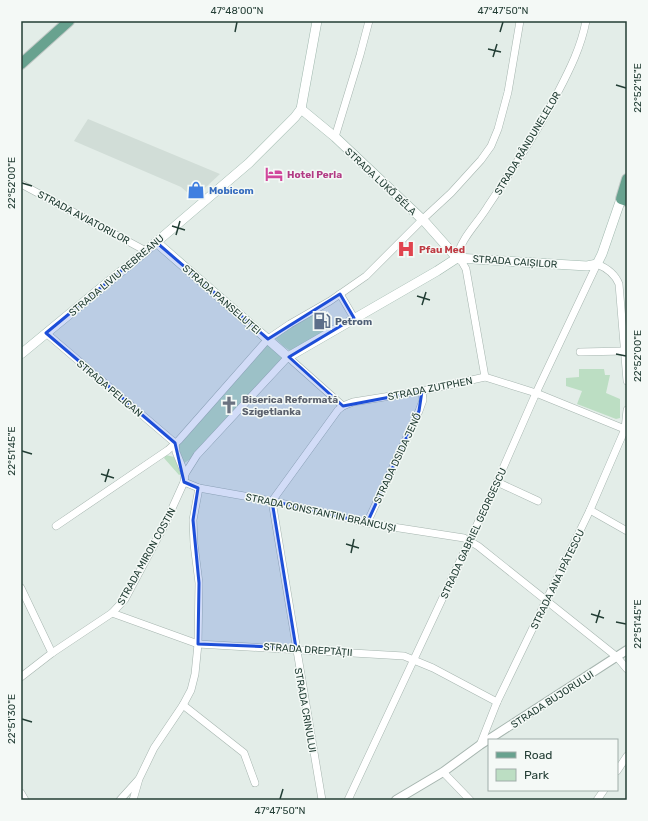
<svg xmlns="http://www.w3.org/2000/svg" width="648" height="821" viewBox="0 0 648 821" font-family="Rubik,sans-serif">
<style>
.built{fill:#d1ddd7}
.green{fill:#bcdec3}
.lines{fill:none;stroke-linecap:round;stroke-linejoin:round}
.minor-casing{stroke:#a6b5af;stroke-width:8}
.tertiary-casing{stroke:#a6b5af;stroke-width:10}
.secondary-casing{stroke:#a1b9af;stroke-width:10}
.primary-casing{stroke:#c1c9c6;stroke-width:12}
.minor{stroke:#fff;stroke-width:7}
.tertiary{stroke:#fff;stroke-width:8}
.secondary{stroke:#fff;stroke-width:9}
.primary{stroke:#68a28f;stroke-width:10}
.marked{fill:#1d4ed8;fill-opacity:0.2;stroke:#1d4ed8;stroke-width:3;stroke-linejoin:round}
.ticks{fill:none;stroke:#233e35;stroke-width:1.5}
.labels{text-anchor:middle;stroke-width:3;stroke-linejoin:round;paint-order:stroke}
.street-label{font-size:10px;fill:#233e35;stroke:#f4f9f6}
.hotel-label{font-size:10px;font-weight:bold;fill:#b23c85;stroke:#f4f9f6;text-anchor:start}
.shop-label{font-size:10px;font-weight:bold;fill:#366cbe;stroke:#f4f9f6;text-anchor:start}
.health-label{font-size:10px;font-weight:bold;fill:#be3a42;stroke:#f4f9f6;text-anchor:start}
.service-label{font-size:10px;font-weight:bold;fill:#4e5e75;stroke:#f4f9f6;text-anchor:start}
.worship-label{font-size:10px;font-weight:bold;fill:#5b616d;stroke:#f4f9f6;text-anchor:start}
.neatline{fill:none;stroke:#233e35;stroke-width:1.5}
.ticks-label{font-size:10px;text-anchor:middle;fill:#233e35}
</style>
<rect width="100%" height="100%" fill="#e3ede8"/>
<path class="built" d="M88,119L220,174L194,198L181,187L74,141Z"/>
<g class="green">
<path d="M312,314L319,327L322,325L323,327L328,324L330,327L298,350H289L283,346L274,337Z"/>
<path d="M268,344L284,357L189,460L184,463L178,446Z"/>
<path d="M579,369H604L605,375H610L606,393L620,399V418L616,419L577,404L582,391L566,386V378L579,377Z"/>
<path d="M166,455L174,457L181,474L179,475L164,458Z"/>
</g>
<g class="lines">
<g class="minor-casing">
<g id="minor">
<path d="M335,137L360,55L369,21"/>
<path d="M21,184L146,251"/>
<path d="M340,294L354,318"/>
<path d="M46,333L175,443"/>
<path d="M580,352L625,351"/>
<path d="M485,377L466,269L462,262L457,258C460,239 478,223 488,206C513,169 538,131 558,92C570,69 581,47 586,21"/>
<path d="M185,474L197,455L288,357L343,406"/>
<path d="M184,482L199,488L272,501L367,523L464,538L478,546L617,657L627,669"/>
<path d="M497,482L538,501"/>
<path d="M272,501L338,410L343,406L353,402L422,391L485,377L536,393L627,430"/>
<path d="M272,501L322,800"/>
<path d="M590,510L627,531"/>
<path d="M367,523L419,411L423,400L422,391"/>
<path d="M56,526L168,450L179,440L268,339L290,324L330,301L366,276L424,218L451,193L481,160L491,146L498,129L508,92L520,21"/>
<path d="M21,588L52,653"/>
<path d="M112,613L198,644L404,656L433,668L497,702"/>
<path d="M21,677L52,653L112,613L125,599L165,524L184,482L185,474L176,452L175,443"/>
<path d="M183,705L244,753L255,783"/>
<path d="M480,745L497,702L590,510L625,429L627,410"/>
<path d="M617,771L627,756"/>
<path d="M443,772L470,800"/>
<path d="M21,793L25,800"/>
<path d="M120,800L138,780"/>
<path d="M133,800L139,779L154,748L183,705L191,690L195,674L198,644L199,583L194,544L193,520L199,488"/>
<path d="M348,800L497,482L536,393L597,264C607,268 615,274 619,284L627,381"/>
<path d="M597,800L604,790"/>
</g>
</g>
<g class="tertiary-casing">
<path id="tertiary" d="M396,800L443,772L480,745L627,650"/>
</g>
<g class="secondary-casing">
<g id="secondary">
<path d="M301,109L335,137L425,222L457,258"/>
<path d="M156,242L288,357L437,271L457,258L587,266L597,264L602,254L621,199"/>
<path d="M21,354L146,251L249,163L295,117L301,109L317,21"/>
</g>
</g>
<g class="primary-casing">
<g id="primary">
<path d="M21,64L69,21"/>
<path d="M627,179L621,199L627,201"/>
</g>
</g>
<use href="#minor" class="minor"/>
<use href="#tertiary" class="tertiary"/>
<use href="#secondary" class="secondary"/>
<use href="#primary" class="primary"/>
</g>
<path class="marked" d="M156,242L268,339L340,294L354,318L289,357L343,406L422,391L419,411L367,523L272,501L296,648L198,644L199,583L193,520L198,488L184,482L175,443L46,333Z"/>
<path class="ticks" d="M235,32L237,22M500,32L503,22M488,49L501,52M493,57L497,44M616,85L626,88M22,183L32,186M172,226L185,230M176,235L180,221M417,296L430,300M422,305L426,292M616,354L626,356M22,451L32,454M101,474L114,478M105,482L109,469M346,544L359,548M351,553L354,539M591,614L604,618M616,622L626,624M596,623L600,610M22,719L32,722M280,799L283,789"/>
<defs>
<g id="hotel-bare" transform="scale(1.38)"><path d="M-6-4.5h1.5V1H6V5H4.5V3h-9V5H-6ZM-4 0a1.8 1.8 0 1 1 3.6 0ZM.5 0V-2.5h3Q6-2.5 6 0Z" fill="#d1479c" stroke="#f4f9f6" stroke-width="2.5" paint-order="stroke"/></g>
<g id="shop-bare" transform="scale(1.38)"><path d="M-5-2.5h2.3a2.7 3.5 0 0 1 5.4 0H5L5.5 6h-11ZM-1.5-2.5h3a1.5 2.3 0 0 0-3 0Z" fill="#3f7fe0" stroke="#f4f9f6" stroke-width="2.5" paint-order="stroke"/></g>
<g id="hospital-bare" transform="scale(1.38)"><path d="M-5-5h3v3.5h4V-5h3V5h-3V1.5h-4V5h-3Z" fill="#e0444e" stroke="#f4f9f6" stroke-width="2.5" paint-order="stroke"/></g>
<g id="fuel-bare" transform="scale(1.38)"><path d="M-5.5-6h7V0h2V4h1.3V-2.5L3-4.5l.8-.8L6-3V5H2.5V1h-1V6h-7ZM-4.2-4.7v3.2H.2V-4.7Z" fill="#5c6f8a" stroke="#f4f9f6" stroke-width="2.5" paint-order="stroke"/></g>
<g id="church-bare" transform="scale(1.38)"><path d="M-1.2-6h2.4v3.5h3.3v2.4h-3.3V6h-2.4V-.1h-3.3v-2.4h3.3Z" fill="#6b7280" stroke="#f4f9f6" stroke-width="2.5" paint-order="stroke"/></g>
</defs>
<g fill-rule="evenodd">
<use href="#hotel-bare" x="274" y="174"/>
<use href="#shop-bare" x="196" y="190"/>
<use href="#hospital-bare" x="406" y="249"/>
<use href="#fuel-bare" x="322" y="321"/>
<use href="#church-bare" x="229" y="405"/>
</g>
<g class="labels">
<g class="street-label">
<text transform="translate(527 143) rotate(-59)" y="4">STRADA RÂNDUNELELOR</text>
<text transform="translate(381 181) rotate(43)" y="4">STRADA LÜKŐ BÉLA</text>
<text transform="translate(84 217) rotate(28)" y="4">STRADA AVIATORILOR</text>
<text transform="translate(515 261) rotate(4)" y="4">STRADA CAIȘILOR</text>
<text transform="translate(116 275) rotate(-40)" y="4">STRADA LIVIU REBREANU</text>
<text transform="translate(222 299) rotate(41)" y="4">STRADA PANSELUȚEI</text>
<text transform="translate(110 388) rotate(40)" y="4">STRADA PELICAN</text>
<text transform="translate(430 388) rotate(-11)" y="4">STRADA ZUTPHEN</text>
<text transform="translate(397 458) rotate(-65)" y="4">STRADA DSIDA JENŐ</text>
<text transform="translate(321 512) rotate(12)" y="4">STRADA CONSTANTIN BRÂNCUȘI</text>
<text transform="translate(473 533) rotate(-65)" y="4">STRADA GABRIEL GEORGESCU</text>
<text transform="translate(146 556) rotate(-61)" y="4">STRADA MIRON COSTIN</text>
<text transform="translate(557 579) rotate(-64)" y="4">STRADA ANA IPĂTESCU</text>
<text transform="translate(308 649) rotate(4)" y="4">STRADA DREPTĂȚII</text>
<text transform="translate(552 699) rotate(-33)" y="4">STRADA BUJORULUI</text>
<text transform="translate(306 710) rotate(80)" y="4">STRADA CRINULUI</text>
</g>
<g class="hotel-label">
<text x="287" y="178">Hotel Perla</text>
</g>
<g class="shop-label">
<text x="209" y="194">Mobicom</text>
</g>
<g class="health-label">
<text x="419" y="253">Pfau Med</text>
</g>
<g class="service-label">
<text x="335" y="325">Petrom</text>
</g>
<g class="worship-label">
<text x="242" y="403">Biserica Reformată<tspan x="242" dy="12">Szigetlanka</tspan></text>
</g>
</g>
<rect width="648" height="821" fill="none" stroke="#f4f9f6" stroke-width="44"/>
<rect x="488" y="739" width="130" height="52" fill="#f4f9f6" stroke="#a0aea9"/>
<rect x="496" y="752" width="20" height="6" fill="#68a28f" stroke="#a0aea9"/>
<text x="524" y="759" font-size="12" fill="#233e35">Road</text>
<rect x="496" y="769" width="20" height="12" fill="#bcdec3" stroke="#a0aea9"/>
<text x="524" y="779" font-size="12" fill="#233e35">Park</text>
<rect x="22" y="22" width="604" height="777" class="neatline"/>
<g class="ticks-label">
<text x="237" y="14">47°48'00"N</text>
<text x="503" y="14">47°47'50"N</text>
<text transform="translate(637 88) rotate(-90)" y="4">22°52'15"E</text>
<text transform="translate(11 183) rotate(-90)" y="4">22°52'00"E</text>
<text transform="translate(637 356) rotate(-90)" y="4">22°52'00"E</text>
<text transform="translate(11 451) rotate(-90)" y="4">22°51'45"E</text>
<text transform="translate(637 624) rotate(-90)" y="4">22°51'45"E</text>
<text transform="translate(11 719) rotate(-90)" y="4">22°51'30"E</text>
<text x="280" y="814">47°47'50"N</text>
</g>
</svg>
